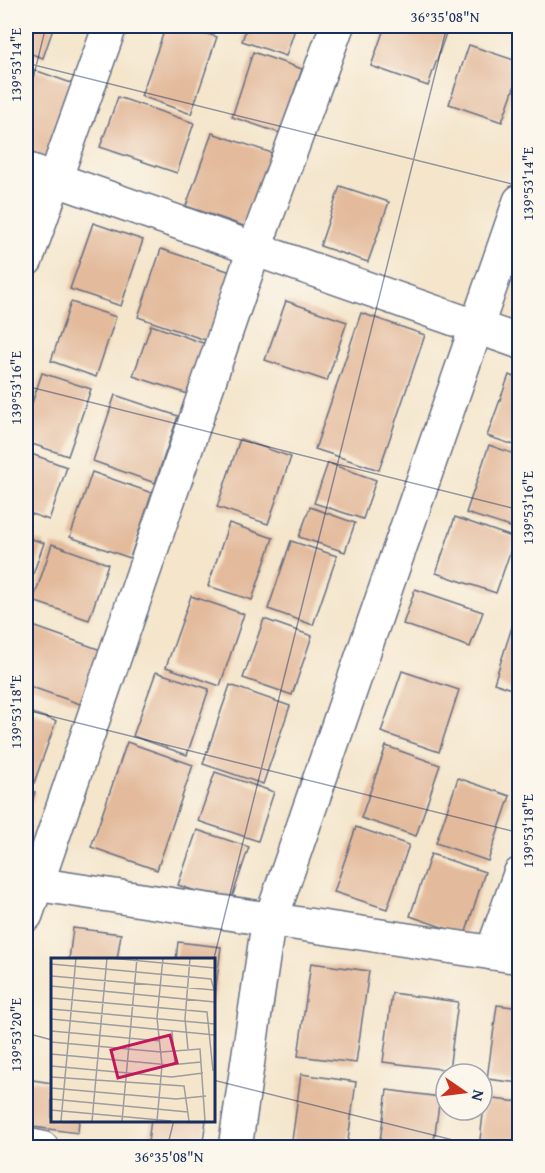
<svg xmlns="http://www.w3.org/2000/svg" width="545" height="1173" viewBox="0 0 545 1173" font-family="'Gentium Book Plus',serif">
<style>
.building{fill:#e3ba9b}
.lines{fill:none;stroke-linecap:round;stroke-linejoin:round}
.street-casing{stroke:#676f84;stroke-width:36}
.street{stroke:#fff;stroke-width:33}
.ticks{fill:none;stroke:#1b2f5e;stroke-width:1.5;stroke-opacity:0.45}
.inset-road{fill:none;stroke:#9d9c9f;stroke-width:1.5}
.view{fill:#c2185b;fill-opacity:0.15;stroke:#c2185b;stroke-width:3}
.inset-edge{fill:none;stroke:#1b2f5e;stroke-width:3}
.neatline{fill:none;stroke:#1b2f5e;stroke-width:2}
.ticks-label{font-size:15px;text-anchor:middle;fill:#1b2f5e}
</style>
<rect width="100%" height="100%" fill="#fbf7ec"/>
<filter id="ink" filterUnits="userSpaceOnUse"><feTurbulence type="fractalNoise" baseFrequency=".0167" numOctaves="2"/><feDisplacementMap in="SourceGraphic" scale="12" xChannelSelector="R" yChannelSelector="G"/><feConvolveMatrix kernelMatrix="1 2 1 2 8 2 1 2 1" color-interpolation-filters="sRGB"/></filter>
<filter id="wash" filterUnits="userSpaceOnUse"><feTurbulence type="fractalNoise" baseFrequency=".008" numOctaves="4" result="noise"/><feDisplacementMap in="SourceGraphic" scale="24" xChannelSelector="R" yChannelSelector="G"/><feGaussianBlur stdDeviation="1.35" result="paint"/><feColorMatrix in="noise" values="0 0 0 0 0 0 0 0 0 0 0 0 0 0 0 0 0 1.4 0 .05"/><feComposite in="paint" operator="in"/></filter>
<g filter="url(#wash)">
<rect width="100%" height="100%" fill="#f4e5cb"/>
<g id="blocks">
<g class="building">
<path d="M26,26H54L43,58L26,52Z"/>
<path d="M166,26H183L217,37L191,114L141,96Z"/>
<path d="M247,26H296L286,56L242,41Z"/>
<path d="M385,26H433L447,30L428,86L371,66Z"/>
<path d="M496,26H520V34Z"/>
<path d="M469,45L520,62V71L502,122L449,104Z"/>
<path d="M253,52L302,69L280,133L232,117Z"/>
<path d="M26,67L74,84L48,160L26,152Z"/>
<path d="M118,97L194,123L177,173L100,147Z"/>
<path d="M212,133L272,153L247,227L186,206Z"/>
<path d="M340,186L389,202L368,262L320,246Z"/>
<path d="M93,223L143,240L121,306L70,289Z"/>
<path d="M161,249L231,272L208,341L138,317Z"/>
<path d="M286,301L347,322L327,381L265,360Z"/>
<path d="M71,302L116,317L96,377L51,361Z"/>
<path d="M361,313L425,335L379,470L315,449Z"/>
<path d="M151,325L206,344L188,394L133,376Z"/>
<path d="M42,373L91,389L68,456L26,442V421Z"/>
<path d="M509,375L520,379V447L487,436Z"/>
<path d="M115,395L178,416L155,483L93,461Z"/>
<path d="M240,439L291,457L268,524L217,507Z"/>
<path d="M489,445L520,456V530L466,513Z"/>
<path d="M26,452L67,467L49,520L26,512Z"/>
<path d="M328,463L376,480L363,519L314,503Z"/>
<path d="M92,472L152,493L130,558L70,537Z"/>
<path d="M310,507L355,523L345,552L299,537Z"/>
<path d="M455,517L515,538L496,593L436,573Z"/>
<path d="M229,523L273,538L252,600L208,586Z"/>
<path d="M26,537L44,543L26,594Z"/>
<path d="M291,541L337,556L313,625L268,609Z"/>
<path d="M52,544L108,564L89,620L33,601Z"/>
<path d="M415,589L483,612L470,647L403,624Z"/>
<path d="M191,596L244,614L220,686L166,667Z"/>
<path d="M264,619L312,636L292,695L243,678Z"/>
<path d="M513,624L520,627V692L494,683Z"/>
<path d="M33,626L101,650L83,705L26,685V648Z"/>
<path d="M402,671L459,690L439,752L381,732Z"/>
<path d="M156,672L209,689L187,755L133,736Z"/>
<path d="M230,685L290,706L263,784L203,764Z"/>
<path d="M26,711L56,721L34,783L26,780Z"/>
<path d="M127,742L193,765L157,870L91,847Z"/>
<path d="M386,746L440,765L416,836L361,818Z"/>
<path d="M215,772L274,792L258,841L198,821Z"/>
<path d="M458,778L510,796L488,861L436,843Z"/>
<path d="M26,789L35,792L26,819Z"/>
<path d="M356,827L409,845L387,909L334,892Z"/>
<path d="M197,830L249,847L230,903L178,885Z"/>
<path d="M431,854L485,872L465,935L410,916Z"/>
<path d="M73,928L121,934L117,960H69Z"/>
<path d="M178,942L221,947L214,1003L213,1002V960H176Z"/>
<path d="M311,963L369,971L356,1063L298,1056Z"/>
<path d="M392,993L458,1002L449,1070L383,1062Z"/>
<path d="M497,1005L520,1008V1083L487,1079Z"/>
<path d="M301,1074L356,1082L347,1148H291Z"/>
<path d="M26,1079L52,1083V1120H79L78,1133L26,1126Z"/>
<path d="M387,1090L440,1097L433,1148H379Z"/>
<path d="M485,1098L520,1102V1148H479Z"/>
<path d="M151,1120H206L202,1148H189L148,1142Z"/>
</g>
</g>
</g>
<g filter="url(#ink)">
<use href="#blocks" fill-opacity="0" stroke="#676f84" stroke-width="1.5"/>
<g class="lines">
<g class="street-casing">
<g id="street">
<path d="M26,169L520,342"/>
<path d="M26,260L110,26"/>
<path d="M26,880L35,884L520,957"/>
<path d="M26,915L254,250L337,26"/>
<path d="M492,953L520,874"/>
<path d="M26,1145L42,1148"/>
<path d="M235,1148L267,931L520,201"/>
</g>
</g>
<use href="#street" class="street"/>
</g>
</g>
<path class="ticks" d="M26,63L520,186M26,107L46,26M26,386L520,510M26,710L520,833M213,962L447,26M26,1033L52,1040M213,1080L485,1148M167,1148L174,1120"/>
<g transform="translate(51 958)">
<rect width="164" height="164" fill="#f4e5cb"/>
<path class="inset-road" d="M59,0L164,10M0,6L160,21L164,35M0,18L163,32M0,28L164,44M0,40L156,54L162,113M0,51L164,66M0,61L164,77M0,73L109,83M121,73L124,107M0,84L110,94L149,91L154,163M137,91L134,61L139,0M0,96L119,107L150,104M0,108L121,119L152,115M0,119L133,128L138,163M0,130L125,141L155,138M0,141L137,154M0,152L120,163M10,163L25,0M41,163L56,0M71,163L86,0M106,163L111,107L106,60L112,0"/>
<path class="view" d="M119,77L126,105L67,120L60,92Z"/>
<rect width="164" height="164" class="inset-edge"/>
</g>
<rect width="545" height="1173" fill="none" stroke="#fbf7ec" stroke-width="66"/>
<g transform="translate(464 1092) rotate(104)"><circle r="28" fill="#fbf7ec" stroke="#a1a7b3" stroke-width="1.5"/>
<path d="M0-4.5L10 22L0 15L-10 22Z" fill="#c8321e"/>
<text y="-9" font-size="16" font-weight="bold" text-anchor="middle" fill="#1b2f5e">N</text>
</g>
<rect x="33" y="33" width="479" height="1107" class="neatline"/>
<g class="ticks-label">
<text x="445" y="22">36°35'08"N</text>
<text transform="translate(16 65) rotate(-90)" y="5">139°53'14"E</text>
<text transform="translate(528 184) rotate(-90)" y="5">139°53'14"E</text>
<text transform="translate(16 388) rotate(-90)" y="5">139°53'16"E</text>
<text transform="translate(528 508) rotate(-90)" y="5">139°53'16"E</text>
<text transform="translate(16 712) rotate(-90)" y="5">139°53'18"E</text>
<text transform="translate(528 831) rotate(-90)" y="5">139°53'18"E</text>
<text transform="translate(16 1035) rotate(-90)" y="5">139°53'20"E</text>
<text x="169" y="1162">36°35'08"N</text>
</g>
</svg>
